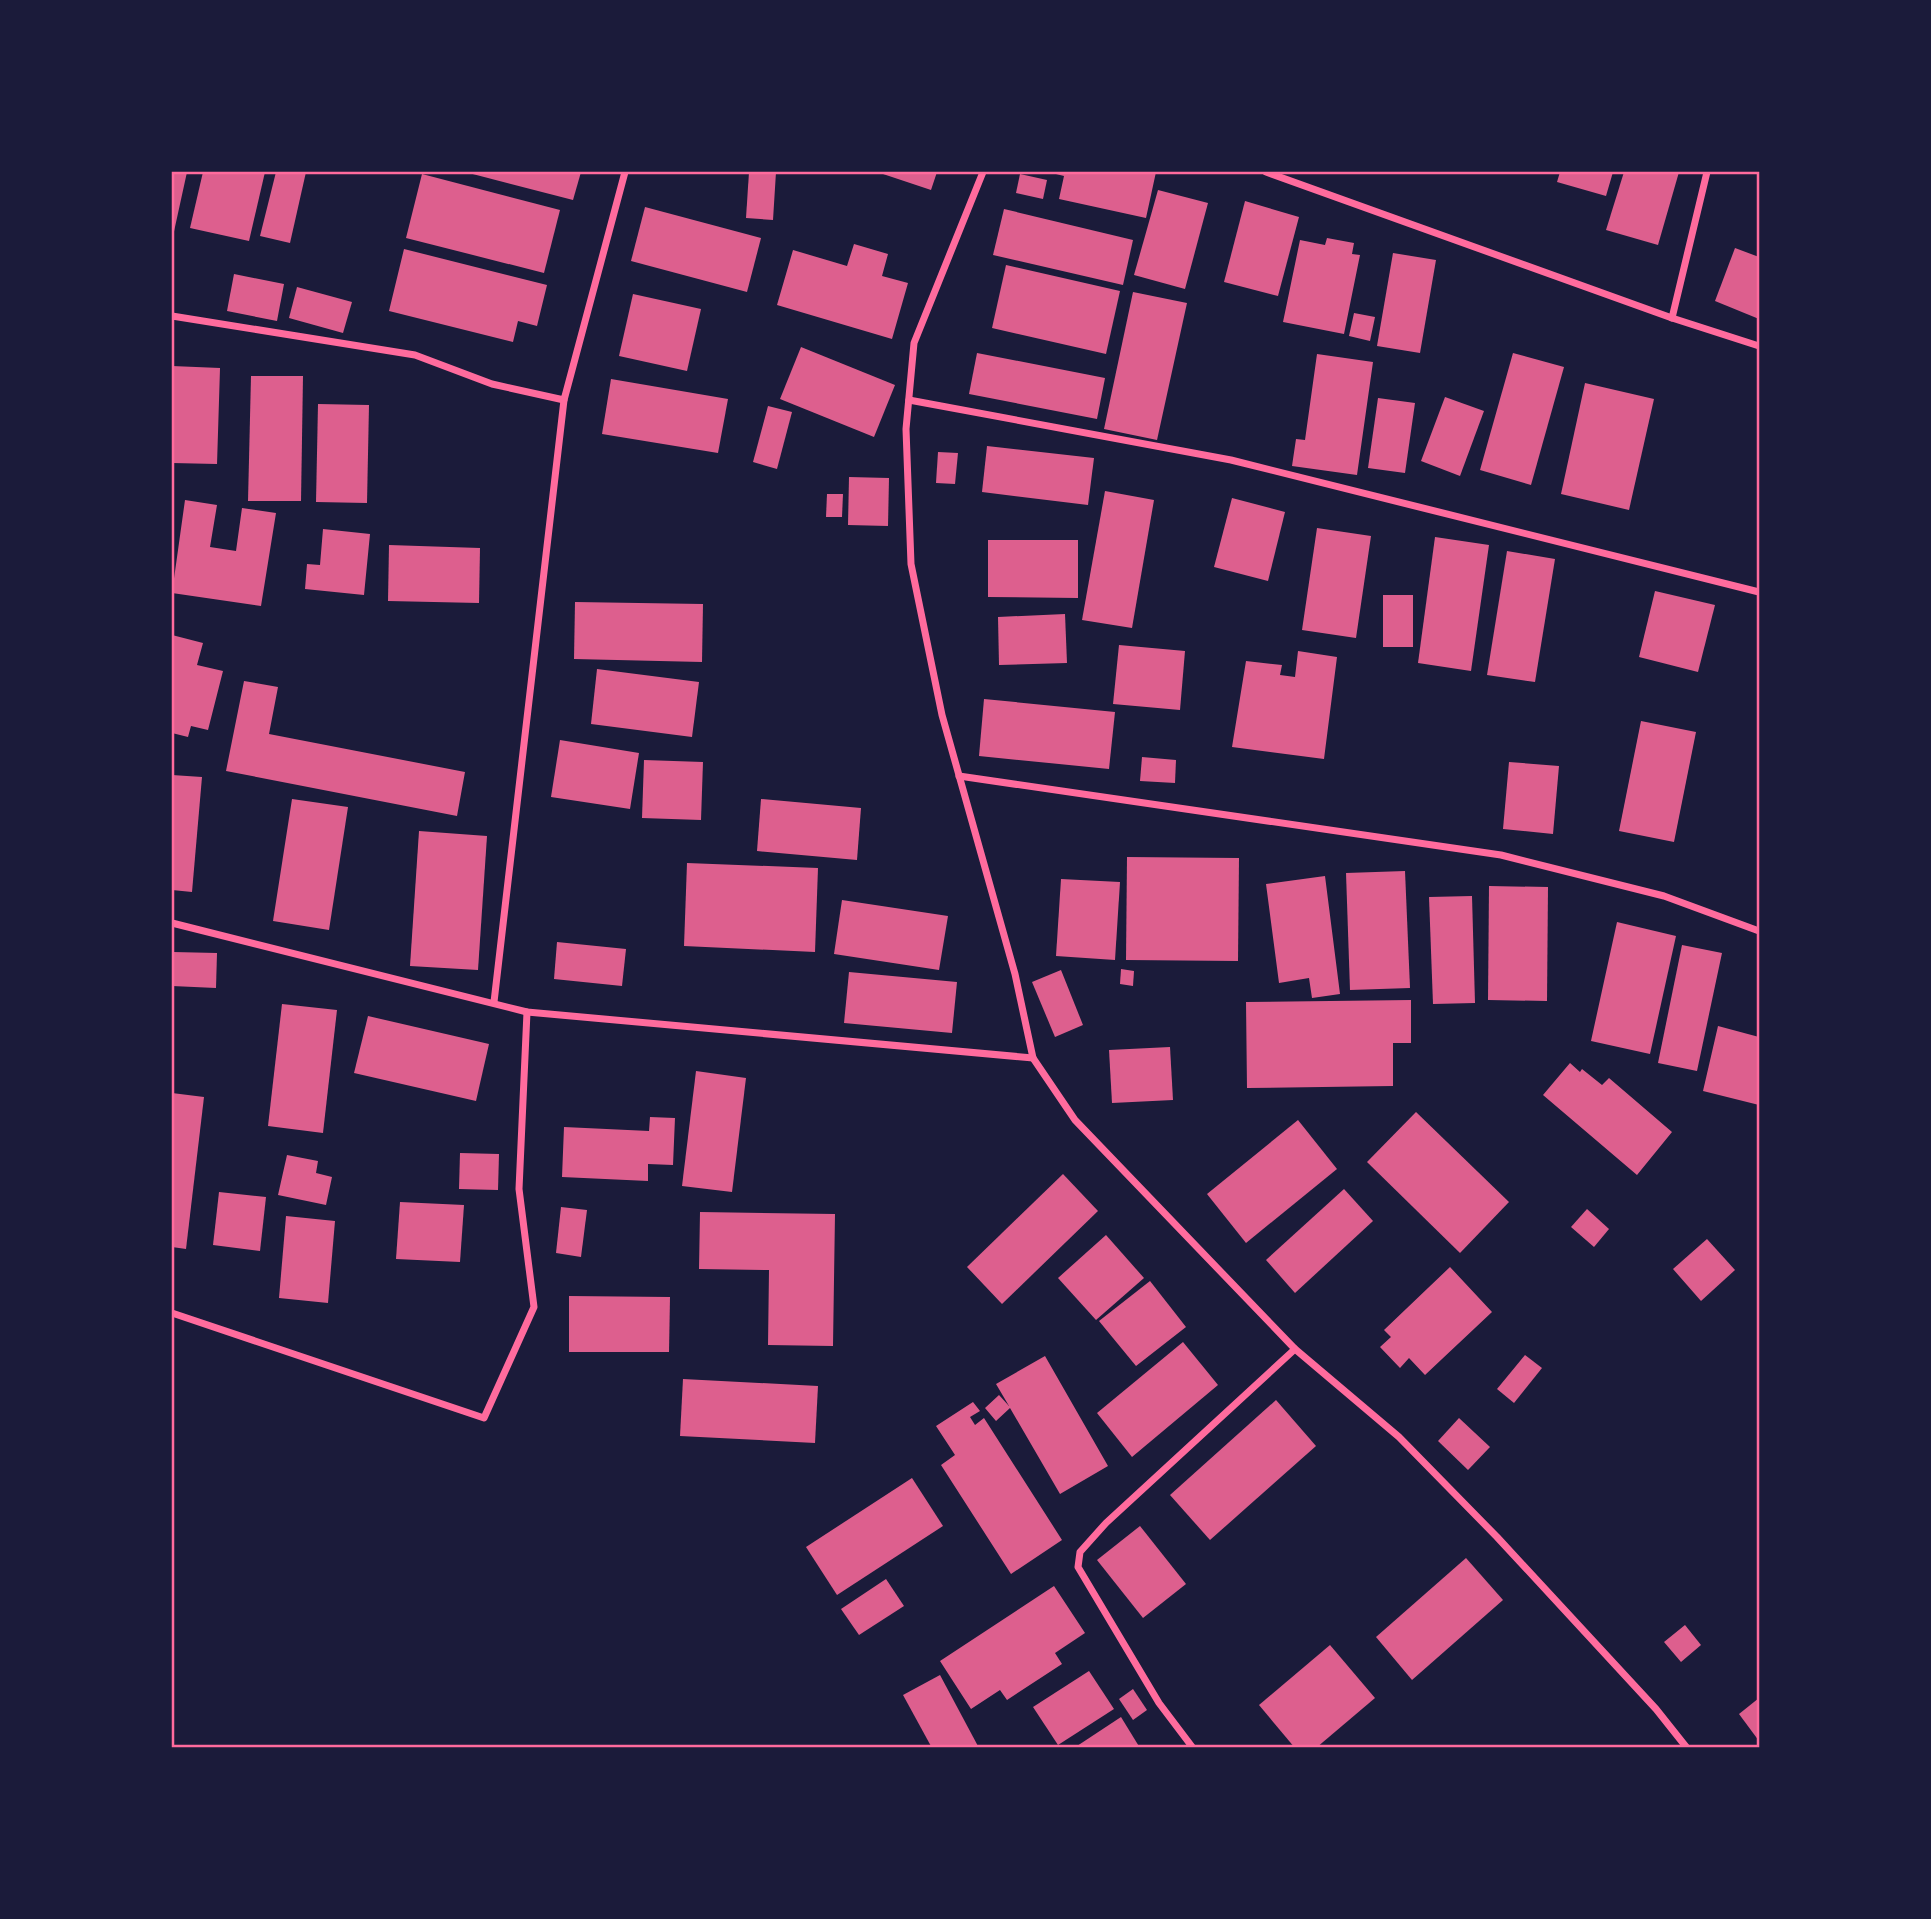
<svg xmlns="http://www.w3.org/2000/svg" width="1931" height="1919" viewBox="0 0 1931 1919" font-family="'Space Grotesk',sans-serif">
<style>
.building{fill:#dd5f8e}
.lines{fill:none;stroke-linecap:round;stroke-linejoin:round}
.minor{stroke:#ff6b9d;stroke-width:7}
.neatline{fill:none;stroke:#ff6b9d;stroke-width:2.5}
</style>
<rect width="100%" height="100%" fill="#1b1b3a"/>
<g class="building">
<path d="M172,172H187L173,236H172Z"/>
<path d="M203,172H265L249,241L190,228Z"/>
<path d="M276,172H306L290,243L260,236Z"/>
<path d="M465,172H581L573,200Z"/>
<path d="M749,172H776L773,220L746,218Z"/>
<path d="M877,172H937L931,190Z"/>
<path d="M1048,172H1156L1146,218L1059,199L1064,176Z"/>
<path d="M1560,172H1613L1606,196L1557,182Z"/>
<path d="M1624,172H1679L1658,245L1606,230Z"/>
<path d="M422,174L560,210L544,273L406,238Z"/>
<path d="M1020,174L1047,180L1043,199L1016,193Z"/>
<path d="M1158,190L1208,203L1185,289L1134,275Z"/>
<path d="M1245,201L1299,217L1278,296L1224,282Z"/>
<path d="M645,207L761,238L747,292L631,261Z"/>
<path d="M1004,209L1133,240L1123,285L993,255Z"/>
<path d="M1327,238L1354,243L1352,254L1360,255L1344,334L1283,322L1300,240L1325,245Z"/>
<path d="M854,244L888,254L882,276L908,283L892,339L777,305L793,250L847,266Z"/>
<path d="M1735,248L1759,257V319L1715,301Z"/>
<path d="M404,249L547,285L537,326L518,321L513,342L389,311Z"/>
<path d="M1393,253L1436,260L1420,353L1377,346Z"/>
<path d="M1006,265L1120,291L1106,354L992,328Z"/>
<path d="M234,274L284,284L277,321L227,311Z"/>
<path d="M297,287L352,302L343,333L289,318Z"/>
<path d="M1133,292L1187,303L1157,440L1104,429Z"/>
<path d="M633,294L701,309L687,371L619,356Z"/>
<path d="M1354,313L1375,317L1370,341L1349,336Z"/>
<path d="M801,347L895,385L874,437L780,399Z"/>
<path d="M977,353L1105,378L1097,419L969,394Z"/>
<path d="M1513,353L1564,367L1531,485L1480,470Z"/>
<path d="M1317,354L1373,362L1357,475L1292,466L1296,439L1305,440Z"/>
<path d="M172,366L220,368L217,464L172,463Z"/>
<path d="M251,376H303L301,501H248Z"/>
<path d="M611,379L728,399L718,453L602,434Z"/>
<path d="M1585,383L1654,399L1629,510L1561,494Z"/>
<path d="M1445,397L1484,411L1460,476L1421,461Z"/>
<path d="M1378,398L1415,403L1405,473L1368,468Z"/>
<path d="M318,404L369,405L367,503L316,502Z"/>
<path d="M768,406L792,412L777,469L753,462Z"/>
<path d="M987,446L1094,458L1088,505L982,492Z"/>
<path d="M938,452L958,453L955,484L936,483Z"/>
<path d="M849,477L889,478L888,526L848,525Z"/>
<path d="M1105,491L1154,500L1132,628L1082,620Z"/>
<path d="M827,494H843L842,517H826Z"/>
<path d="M1232,498L1285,512L1268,581L1214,567Z"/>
<path d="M185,500L217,505L210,547L236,551L242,508L276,513L261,606L172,593Z"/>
<path d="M1317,528L1371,536L1356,638L1302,630Z"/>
<path d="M323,529L370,534L364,595L305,589L307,564L320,565Z"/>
<path d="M1435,537L1489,545L1471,671L1418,663Z"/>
<path d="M988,540H1078V598L988,597Z"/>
<path d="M389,545L480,548L479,603L388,601Z"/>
<path d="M1507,551L1555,559L1535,682L1487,675Z"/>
<path d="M1655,591L1715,605L1698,672L1639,657Z"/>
<rect x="1383" y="595" width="30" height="52"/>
<path d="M575,602L703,604L702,662L574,659Z"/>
<path d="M1065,614L1067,663L999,665L998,617Z"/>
<path d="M172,635L203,643L197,665L223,671L208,730L191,726L188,737L172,733Z"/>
<path d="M1119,645L1185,651L1180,710L1113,704Z"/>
<path d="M1298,651L1337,657L1324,759L1232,747L1246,661L1282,665L1280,675L1295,677Z"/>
<path d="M597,669L699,682L692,737L591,724Z"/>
<path d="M244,681L278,687L269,734L465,772L457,816L226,771Z"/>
<path d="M984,699L1115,712L1109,769L979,756Z"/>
<path d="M1641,721L1696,732L1674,842L1619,831Z"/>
<path d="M560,740L639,753L630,809L551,797Z"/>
<path d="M1142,757L1176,760L1175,783L1140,781Z"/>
<path d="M644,760L703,762L701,820L642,818Z"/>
<path d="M1509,762L1559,766L1553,834L1503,829Z"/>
<path d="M172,775L202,777L192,892L172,890Z"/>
<path d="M292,799L348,807L329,930L273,921Z"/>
<path d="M761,799L861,808L857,860L757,851Z"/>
<path d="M419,831L487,836L478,970L410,966Z"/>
<path d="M1127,857L1239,858L1238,961L1126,960Z"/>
<path d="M687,863L818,868L815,952L684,946Z"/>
<path d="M1405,871L1410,988L1350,990L1346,873Z"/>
<path d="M1325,876L1340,994L1312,998L1309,978L1279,983L1266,884Z"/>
<path d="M1061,879L1120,882L1115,960L1056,956Z"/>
<path d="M1489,886L1548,887L1547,1001L1488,1000Z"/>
<path d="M1472,896L1475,1003L1433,1004L1429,897Z"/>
<path d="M842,900L948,916L939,970L834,954Z"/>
<path d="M1617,922L1676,936L1650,1054L1591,1041Z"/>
<path d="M557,942L626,949L622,986L554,979Z"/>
<path d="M1682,945L1722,953L1697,1071L1658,1063Z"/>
<path d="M173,952L217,953L216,988L172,986Z"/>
<path d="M1121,969L1134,971L1133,986L1120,984Z"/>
<path d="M1061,970L1083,1025L1055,1037L1032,982Z"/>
<path d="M849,972L957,982L952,1033L844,1023Z"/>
<path d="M1411,1000V1043H1393V1086L1247,1088L1246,1002Z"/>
<path d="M282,1004L337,1010L323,1133L268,1126Z"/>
<path d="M368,1016L489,1044L476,1101L354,1073Z"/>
<path d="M1718,1026L1759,1037V1105L1703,1091Z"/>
<path d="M1170,1047L1173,1100L1112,1103L1109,1050Z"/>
<path d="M1570,1063L1580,1072L1582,1069L1602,1085L1609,1078L1672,1132L1637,1175L1543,1095Z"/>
<path d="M696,1071L746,1078L732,1192L682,1186Z"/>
<path d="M172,1093L204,1097L186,1249L172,1247Z"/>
<path d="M1416,1112L1509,1202L1460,1253L1367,1162Z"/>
<path d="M650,1117L675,1118L673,1165L648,1164V1181L562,1177L564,1127L649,1131Z"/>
<path d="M1298,1120L1337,1169L1246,1243L1207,1194Z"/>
<path d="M460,1153L499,1154L498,1190L459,1189Z"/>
<path d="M287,1155L318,1161L316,1173L332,1177L326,1205L278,1195Z"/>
<path d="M1063,1174L1098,1211L1002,1304L967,1267Z"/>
<path d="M1344,1189L1373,1221L1295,1293L1266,1260Z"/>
<path d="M219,1192L266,1197L260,1251L213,1245Z"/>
<path d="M400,1202L464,1205L460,1262L396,1259Z"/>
<path d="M561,1207L587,1210L581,1257L556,1253Z"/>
<path d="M1587,1209L1609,1229L1594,1247L1571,1227Z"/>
<path d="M700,1212L835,1214L833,1346L768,1345L769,1270L699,1269Z"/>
<path d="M286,1216L335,1221L328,1303L279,1298Z"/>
<path d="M1106,1235L1144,1278L1096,1320L1058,1278Z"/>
<path d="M1707,1239L1735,1270L1701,1301L1673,1269Z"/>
<path d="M1450,1267L1492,1312L1425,1375L1409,1358L1400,1368L1380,1347L1391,1337L1384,1330Z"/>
<path d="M1150,1281L1186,1327L1136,1366L1099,1321Z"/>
<path d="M569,1296L670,1297L669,1352H569Z"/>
<path d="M1183,1342L1218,1385L1132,1457L1097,1413Z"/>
<path d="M1525,1355L1542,1368L1514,1403L1497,1389Z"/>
<path d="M1045,1356L1108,1466L1060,1494L1010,1408L996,1421L985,1408L999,1395L1009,1406L996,1384Z"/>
<path d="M683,1379L818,1386L815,1443L680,1436Z"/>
<path d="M1276,1400L1316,1446L1210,1540L1170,1495Z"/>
<path d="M973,1402L980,1411L970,1417L975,1425L984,1418L1062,1540L1011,1574L941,1465L955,1455L936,1426Z"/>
<path d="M1459,1418L1490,1447L1468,1470L1438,1441Z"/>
<path d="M912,1478L943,1526L837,1595L806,1547Z"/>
<path d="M1140,1526L1186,1584L1143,1618L1097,1560Z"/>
<path d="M1466,1558L1503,1600L1412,1680L1376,1637Z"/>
<path d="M886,1579L904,1606L859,1635L841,1609Z"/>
<path d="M1054,1586L1085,1633L1055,1653L1062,1664L1007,1700L1000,1690L971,1709L940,1661Z"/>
<path d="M1685,1625L1701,1645L1681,1662L1664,1642Z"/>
<path d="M1330,1645L1375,1698L1316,1748H1295L1259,1705Z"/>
<path d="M1089,1671L1114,1709L1058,1745L1033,1707Z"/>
<path d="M940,1675L979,1748H932L903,1695Z"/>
<path d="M1133,1689L1147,1710L1133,1720L1119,1699Z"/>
<path d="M1759,1698V1741L1739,1714Z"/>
<path d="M1121,1717L1140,1748H1074Z"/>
</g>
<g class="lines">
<g class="minor">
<path d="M983,172L914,343L906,429L911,564L942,715L1015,974L1033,1058L1075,1120L1295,1349L1399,1437L1497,1537L1656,1709L1687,1748"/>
<path d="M1266,172L1672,318L1759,346"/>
<path d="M172,316L415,355L492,384L564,400L625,172"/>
<path d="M1672,318L1707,172"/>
<path d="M909,400L1231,460L1759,592"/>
<path d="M959,776L1501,855L1664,896L1759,931"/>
<path d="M172,923L527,1012L1033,1058"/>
<path d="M494,1002L564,400"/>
<path d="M172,1313L484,1418L534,1307L519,1189L527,1012"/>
<path d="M1193,1748L1159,1703L1078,1567L1080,1552L1106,1523L1295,1349"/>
</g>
</g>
<rect width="1931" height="1919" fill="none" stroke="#1b1b3a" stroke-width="346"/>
<rect x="173" y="173" width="1585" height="1573" class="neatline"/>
</svg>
